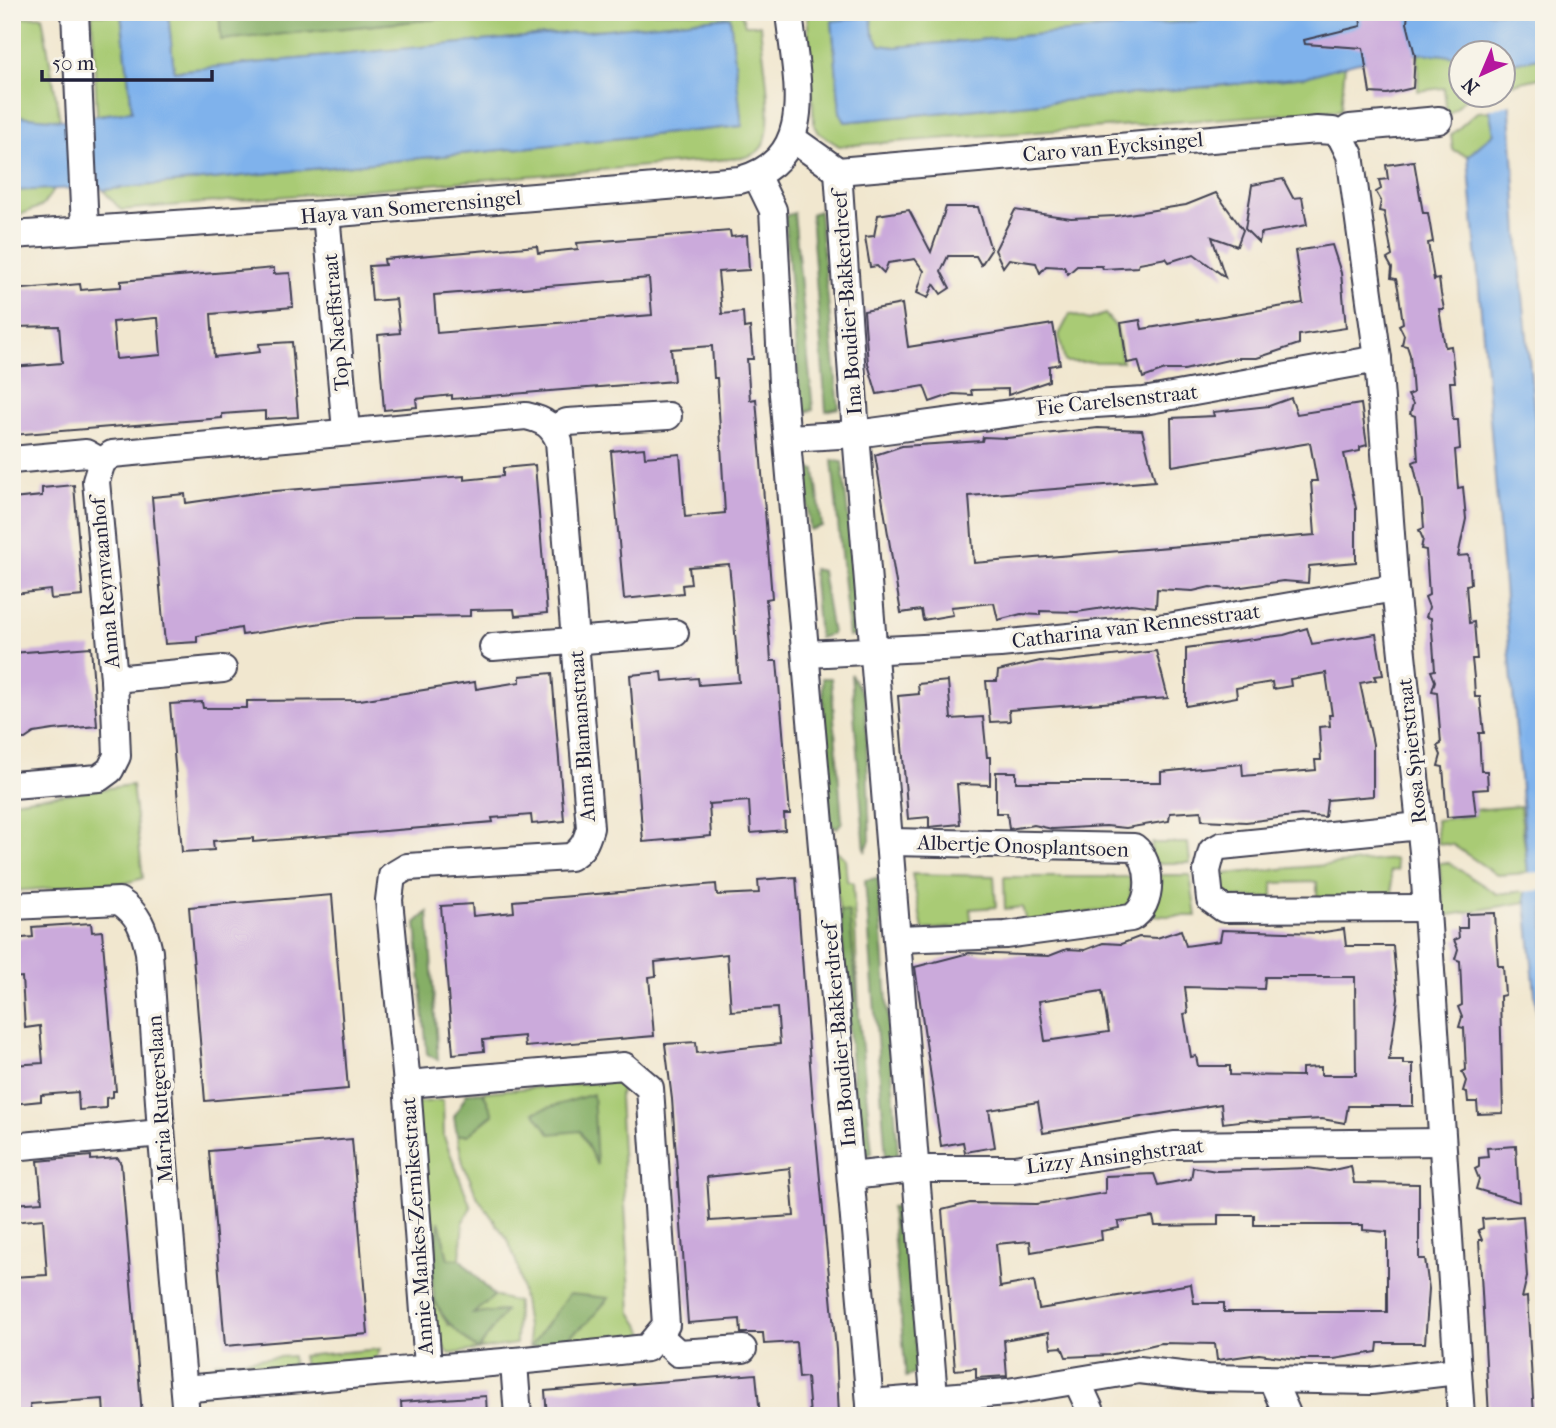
<svg xmlns="http://www.w3.org/2000/svg" width="1556" height="1428" viewBox="0 0 1556 1428" font-family="'IM FELL French Canon',serif">
<style>
.green{fill:#a9cb74;stroke:#667658;stroke-width:2}
.forest{fill:#86af66;stroke:#546850;stroke-width:2}
.water{fill:#7fb2ec;stroke:#506a94;stroke-width:2}
.pier{fill:#f1e7cf}
.building{fill:#cbaadb;fill-rule:evenodd}
.lines{fill:none;stroke-linecap:round;stroke-linejoin:round}
.minor-casing{stroke:#414051;stroke-width:30}
.minor{stroke:#fff;stroke-width:26}
.labels{text-anchor:middle;stroke-width:7;stroke-linejoin:round;paint-order:stroke}
.street-label{font-size:21px;fill:#22223b;stroke:#f7f3e8}
</style>
<rect width="100%" height="100%" fill="#f7f3e8"/>
<filter id="ink" filterUnits="userSpaceOnUse"><feTurbulence type="fractalNoise" baseFrequency=".0143" numOctaves="2"/><feDisplacementMap in="SourceGraphic" scale="14" xChannelSelector="R" yChannelSelector="G"/><feConvolveMatrix kernelMatrix="1 2 1 2 8 2 1 2 1" color-interpolation-filters="sRGB"/></filter>
<filter id="wash" filterUnits="userSpaceOnUse"><feTurbulence type="fractalNoise" baseFrequency=".00686" numOctaves="4" result="noise"/><feDisplacementMap in="SourceGraphic" scale="28" xChannelSelector="R" yChannelSelector="G"/><feGaussianBlur stdDeviation="1.57" result="paint"/><feColorMatrix in="noise" values="0 0 0 0 0 0 0 0 0 0 0 0 0 0 0 0 0 1.4 0 .05"/><feComposite in="paint" operator="in"/></filter>
<g filter="url(#wash)">
<rect width="100%" height="100%" fill="#f1e7cf"/>
<g class="green">
<path d="M168,12H219L222,40L509,12H741L745,25H760C762,53 776,122 763,145C758,154 750,156 741,158L121,210L103,190L742,126L730,17L174,71Z"/>
<path d="M807,12H1297L895,47L880,45L873,33L832,21L840,112L845,122L1306,77L1345,64L1341,110L839,146L819,133L814,124Z"/>
<path d="M92,14L121,15L132,111L97,115Z"/>
<path d="M42,16L60,120L15,116L12,95V18Z"/>
<path d="M1432,51L1461,58L1462,94L1470,95C1460,101 1457,111 1447,115L1444,88L1418,91V53Z"/>
<path d="M1544,57V77L1513,84L1508,81L1507,64Z"/>
<path d="M1490,111L1494,133L1468,156L1453,150L1451,135L1477,112Z"/>
<path d="M55,188L42,206L12,218V191Z"/>
<path d="M1070,314L1089,320L1105,314L1117,328L1122,362H1065L1059,335Z"/>
<path d="M132,785L143,878L126,883L12,891V801Z"/>
<path d="M1520,806L1528,873L1497,875L1453,845L1438,843L1436,820L1475,815V810Z"/>
<path d="M1152,843H1188L1190,863H1150Z"/>
<path d="M828,851L838,852L845,858L847,881L853,883L859,1013L849,912L840,911Z"/>
<path d="M1395,859L1397,870L1390,871L1393,898L1317,900V882L1273,883V898H1224L1212,875Z"/>
<path d="M1439,863H1449L1497,894L1525,891L1526,902L1444,916Z"/>
<path d="M912,874L994,876L996,907L970,909L972,926L923,930Z"/>
<path d="M1152,875H1190L1196,916H1154Z"/>
<path d="M1004,877H1130L1131,899L1125,907L1026,922L1022,907L1005,909Z"/>
<path d="M625,1080L619,1097L631,1312L646,1336L530,1347L518,1267L508,1240L478,1198L463,1163L457,1135H468L493,1115L483,1092Z"/>
<path d="M443,1100L444,1137L471,1207L463,1222L460,1259L448,1260L440,1224L432,1282L415,1103Z"/>
<path d="M431,1296L448,1325L505,1311L472,1314L494,1296L517,1302L516,1344L450,1354L439,1344Z"/>
<path d="M380,1349L375,1362L304,1367L302,1356Z"/>
<path d="M292,1356L293,1367L219,1375L216,1362Z"/>
</g>
<g class="forest">
<path d="M219,12H509L221,40Z"/>
<path d="M819,211L839,408L826,411L811,214Z"/>
<path d="M794,213L813,410L801,413L785,216Z"/>
<path d="M832,460L842,462L861,634L849,637Z"/>
<path d="M804,466L815,470L822,526L810,530Z"/>
<path d="M813,569L822,571L832,634L819,638Z"/>
<path d="M851,674L865,699L870,840L865,852Z"/>
<path d="M822,678H831L842,822L837,828L830,825Z"/>
<path d="M878,878L898,1154L886,1158L865,880Z"/>
<path d="M840,911L849,912L872,1153L859,1158Z"/>
<path d="M428,912L438,1060L427,1054L416,923Z"/>
<path d="M483,1092L493,1114L468,1135H457L454,1117L467,1093Z"/>
<path d="M593,1094L597,1165L580,1131L550,1134L534,1112Z"/>
<path d="M904,1206L918,1373L906,1377L891,1207Z"/>
<path d="M439,1221L448,1259H460L494,1296L473,1314L505,1311L478,1350C419,1301 431,1292 439,1221Z"/>
<path d="M569,1294L609,1298L588,1322L558,1345L530,1347Z"/>
</g>
<g class="water">
<path d="M121,12H168L174,71L730,17L742,126L103,190L100,187L12,191V95L16,116L63,120L132,111Z"/>
<path d="M1297,12H1544V57L1507,64L1520,264L1544,513V1086L1525,891L1528,873L1468,156L1494,133L1486,95L1504,94V52H1462L1461,58C1410,46 1356,61 1306,77L845,122L840,112L832,21L871,16L873,33L880,45L895,47Z"/>
</g>
<g class="pier">
<path d="M1512,84L1513,103L1486,110L1483,94H1504V87Z"/>
<path d="M1544,872V890L1521,892L1524,873Z"/>
</g>
<g id="blocks">
<g class="building">
<path d="M1360,12H1408L1407,23L1415,55L1413,88L1387,94L1370,93L1363,48L1305,44L1304,40L1361,26Z"/>
<path d="M1414,161L1423,213H1428L1433,242L1428,243L1434,280L1439,279L1441,294L1444,309H1439L1445,347L1451,346L1453,362L1455,382H1450L1453,420H1458L1460,449L1455,450L1458,488L1463,487L1466,519L1458,556L1469,555L1471,584L1466,585L1469,623L1474,622L1477,659H1472L1474,678L1475,697H1480L1484,733H1479L1481,771H1487L1488,789L1473,790L1476,815L1447,817L1443,767L1438,766L1441,755L1437,746L1441,744L1437,692L1432,691L1435,681L1431,671L1435,670L1431,618L1426,617L1429,607L1425,597L1429,595L1426,550L1421,549L1423,539L1419,530L1424,528L1422,502L1413,462L1418,460L1415,416L1410,414L1413,404L1408,395L1413,393L1410,355L1407,346L1402,345L1404,335L1399,325L1403,323L1398,288L1396,279L1391,278L1392,268L1387,259L1392,256L1386,222L1384,212L1379,211L1381,201L1376,192L1381,189L1379,180L1388,179L1386,165Z"/>
<path d="M1283,179L1293,198L1302,197L1307,225L1261,233L1259,243L1245,229L1252,185Z"/>
<path d="M1216,193L1243,230L1237,246L1212,237L1225,277L1194,254L1169,262L1166,258L1139,263L1138,267L1103,269L1102,266H1077L1068,274L1064,267L1046,266L1040,273L1036,263L1009,259L1003,267L995,250L1015,210L1071,218L1116,216L1186,205Z"/>
<path d="M946,207H978L991,250L981,265L976,256H948L941,271L950,288L941,294L934,284L928,298L917,293L924,271L915,259L888,263L884,273L877,266L870,267L865,237L874,236L878,215L909,210L931,252Z"/>
<path d="M730,231L731,237L747,235L749,270L718,272L722,314L743,312L744,328L750,327L753,359H747L750,400L756,399L772,598L766,599L770,646L771,661H777L790,814H784L785,830L751,833L749,801L709,804L711,836L643,842L630,675L662,672L663,681L698,678L699,685L739,682L731,584L729,564L689,567L691,584L682,585L683,593L624,599L611,451L644,448L645,457L680,454L685,517L725,513L717,378H714L712,346L671,349L674,381L452,399V395L416,399L417,407L384,410L378,335L400,333L396,299L372,301L369,266L385,265L384,259L537,246L538,253L578,249L577,243ZM649,278L652,315L437,333L434,295Z"/>
<path d="M1332,245L1341,273L1346,328L1299,335V344L1257,358H1237L1184,370H1165L1143,378L1138,361L1127,363L1121,323L1140,320L1142,329L1303,303L1295,251Z"/>
<path d="M274,268V274L290,273L293,307L211,314L214,357L260,352L259,344L292,342L298,417L265,419V411L222,414V418L12,435V367L62,363L59,326L12,327V290L80,284L81,290L103,288L121,287V281ZM155,318H158L161,355L116,359L113,322Z"/>
<path d="M902,304L908,347L1053,324L1060,364L1049,366V381L1008,395V389L971,390L972,395L953,394L930,402L924,386L877,394L868,364L864,311Z"/>
<path d="M1291,398L1297,414L1361,404L1367,445L1360,447V451L1344,454L1356,508V562L1309,566L1308,583L1283,581L1228,589L1210,587L1193,591L1157,589L1156,607L1131,604L1077,612L1040,611V615L1021,614L998,620L994,603L951,607L953,615L923,620L921,610L901,613L875,455L902,446L982,441L983,437L1007,438L1098,428L1142,430L1155,481L969,496L974,563L1315,535L1311,481H1317L1310,443L1172,466L1171,418L1214,416L1213,412L1269,406Z"/>
<path d="M535,465L547,613L515,616L514,609L470,610V616L355,618L242,635L241,628L197,636V642L165,644L152,497L185,494L186,503L262,492L464,476V480L503,476V468Z"/>
<path d="M74,485L83,596L51,599L50,590L14,594L12,499L42,496V488Z"/>
<path d="M1307,628L1312,644L1376,634L1383,675L1374,676L1376,680L1360,683L1373,744V796L1327,800L1325,817L1301,815L1246,822L1202,820L1201,811L1170,813L1169,821L1126,828L1106,826L1052,829L1034,825L1009,829L1007,813H996V772H1016V782H1161V772L1242,764L1243,776L1316,770L1315,760H1321L1319,727L1330,726L1329,715H1332L1326,673L1290,679L1291,686L1273,689L1272,682L1236,688L1237,697L1186,706V648L1284,635Z"/>
<path d="M91,647L97,726L53,730L34,733L25,739L12,738V653Z"/>
<path d="M1156,651L1168,698L1009,710L1010,721L990,722L986,681H997L998,671L1040,661L1059,662Z"/>
<path d="M552,673L564,821L532,824L531,815L492,818L493,822L253,842V838L213,841L214,850L182,852L170,704L202,702L203,708H247V701L360,700L475,682L476,689L520,682V676Z"/>
<path d="M948,681L951,719L983,717L987,757H990V785L957,784L960,824L929,827V817L908,819L898,696L919,694L918,684Z"/>
<path d="M796,877L813,1104L836,1350L839,1416H810L807,1377L799,1378L796,1342L764,1344L763,1333H741L740,1319L688,1323L672,1099L665,1044L696,1042L697,1053L780,1044L777,1008L731,1011L727,954L655,962L656,976L649,977L654,1036L525,1047L524,1036L483,1040L484,1051L453,1054L441,906L472,904L473,916L514,912L513,901L716,884L717,895L759,893L758,880ZM790,1168L794,1216L710,1221L707,1177Z"/>
<path d="M332,895L348,1089L205,1101L189,907Z"/>
<path d="M1495,913L1498,966H1503L1505,995L1500,996L1503,1113L1478,1114L1477,1102H1468L1467,1092L1463,1091L1466,1081L1462,1072L1466,1070L1464,1028L1459,1027L1462,1017L1458,1007L1462,1005L1460,961L1455,959L1458,949L1454,940L1459,938L1458,928H1467V914Z"/>
<path d="M91,923L92,932L102,931L116,1091H113V1097L106,1098V1108L79,1110L78,1092L41,1095V1101L12,1104V1065L43,1063L40,1026L25,1028L22,977L12,978V939L33,937L32,927Z"/>
<path d="M1344,929L1346,946H1393L1398,999L1389,1060H1403V1064H1413V1106H1348L1345,1123L1322,1119L1266,1122L1248,1120L1223,1123L1221,1104L1043,1133L1038,1102L989,1110L995,1147L965,1152L963,1142L941,1146L915,967L969,953L1049,956L1067,949L1085,950L1103,943L1121,944L1139,937L1157,938L1181,930L1186,946L1220,941L1222,930L1318,933ZM1265,977H1355L1356,1075H1321V1067L1302,1068V1076L1230,1075V1066H1198L1196,1056L1191,1057L1184,1014L1188,1013L1185,987L1264,989ZM1102,991L1109,1032L1045,1041L1039,1001Z"/>
<path d="M352,1139L368,1334L225,1346L209,1151Z"/>
<path d="M1516,1146L1519,1202L1476,1189L1479,1179L1475,1169L1479,1167V1158L1488,1157L1487,1148Z"/>
<path d="M91,1156V1160L118,1158L121,1164L142,1415L104,1416L103,1399L30,1404L31,1416H12V1277L47,1275L43,1219L12,1222V1204L42,1202L38,1161Z"/>
<path d="M1351,1166L1354,1183L1419,1184V1259H1425L1429,1289L1425,1343H1378L1377,1352L1334,1359H1296L1259,1354L1217,1360L1215,1344L1161,1343L1109,1355L1066,1357L1062,1347L1051,1348L1049,1332L1004,1340L1007,1376L976,1378V1368L955,1370L942,1210L970,1203L1037,1204L1105,1193V1176L1154,1174L1158,1185L1191,1179L1193,1167L1216,1171L1308,1168L1329,1171ZM1218,1215H1254V1225H1363V1230L1387,1232V1312H1224V1303H1194L1191,1284L1039,1309L1034,1281L1000,1287L996,1244L1030,1241L1031,1252L1102,1240L1101,1231L1119,1228L1118,1222L1153,1217L1155,1226L1218,1225Z"/>
<path d="M1523,1216L1527,1277L1522,1298L1527,1297L1534,1416H1489L1479,1240H1482L1478,1230L1483,1228L1482,1219Z"/>
<path d="M756,1374L760,1416H547L545,1391Z"/>
<path d="M486,1396L487,1416H402L401,1402Z"/>
</g>
</g>
</g>
<g filter="url(#ink)">
<use href="#blocks" fill-opacity="0" stroke="#414051" stroke-width="2"/>
<g class="lines">
<g class="minor-casing">
<g id="minor">
<path d="M75,12L85,228"/>
<path d="M1340,135L1350,155L1378,359L1395,588L1423,852L1461,1416"/>
<path d="M1340,135L1350,128L1439,120"/>
<path d="M793,139L838,171L1317,130L1333,131L1340,135"/>
<path d="M838,171L856,434L934,1396"/>
<path d="M756,175L773,210L782,383L871,1416"/>
<path d="M326,214L346,430"/>
<path d="M12,235L326,214L740,180C821,158 795,76 789,12"/>
<path d="M553,429L567,422L668,416"/>
<path d="M789,438L856,434L1063,406L1144,401L1378,359"/>
<path d="M12,460L86,453L102,462"/>
<path d="M493,647L675,633"/>
<path d="M807,654L1000,644L1168,627L1395,588"/>
<path d="M114,679L223,669"/>
<path d="M12,785L99,778L110,770L117,756L114,679L96,481L102,462L112,454L526,416C544,420 552,425 559,441L590,828C586,842 583,850 570,857L407,867L392,876L389,900L407,1084"/>
<path d="M1420,826L1221,846L1212,851L1207,871L1210,899L1224,909L1427,908"/>
<path d="M891,842L1134,847C1153,861 1154,906 1131,918L1006,935L898,939"/>
<path d="M12,906L119,901C139,914 144,929 149,952L160,1117L186,1416"/>
<path d="M12,1147L161,1133"/>
<path d="M851,1176L914,1169H1014L1174,1145L1442,1142"/>
<path d="M658,1335L678,1353L743,1349"/>
<path d="M514,1363L518,1416"/>
<path d="M1272,1380L1288,1416"/>
<path d="M1077,1381L1093,1416"/>
<path d="M184,1389C338,1375 493,1365 647,1348L666,1325L650,1088L624,1066L407,1084L428,1366"/>
<path d="M870,1403L1008,1392L1139,1370L1206,1378L1371,1381L1457,1371"/>
</g>
</g>
<use href="#minor" class="minor"/>
</g>
</g>
<g class="labels">
<g class="street-label">
<text transform="translate(1113 147) rotate(-5)" y="7">Caro van Eycksingel</text>
<text transform="translate(411 207) rotate(-5)" y="7">Haya van Somerensingel</text>
<text transform="translate(847 303) rotate(-94)" y="7">Ina Boudier-Bakkerdreef</text>
<text transform="translate(336 322) rotate(-95)" y="7">Top Naeffstraat</text>
<text transform="translate(1117 400) rotate(-6)" y="7">Fie Carelsenstraat</text>
<text transform="translate(105 583) rotate(-95)" y="7">Anna Reynvaanhof</text>
<text transform="translate(1136 626) rotate(-7)" y="7">Catharina van Rennesstraat</text>
<text transform="translate(582 736) rotate(-94)" y="7">Anna Blamanstraat</text>
<text transform="translate(1412 751) rotate(-96)" y="7">Rosa Spierstraat</text>
<text transform="translate(1023 846) rotate(2)" y="7">Albertje Onosplantsoen</text>
<text transform="translate(839 1035) rotate(-95)" y="7">Ina Boudier-Bakkerdreef</text>
<text transform="translate(160 1099) rotate(-94)" y="7">Maria Rutgerslaan</text>
<text transform="translate(1115 1156) rotate(-7)" y="7">Lizzy Ansinghstraat</text>
<text transform="translate(417 1226) rotate(-94)" y="7">Annie Mankes-Zernikestraat</text>
</g>
</g>
<rect width="1556" height="1428" fill="none" stroke="#f7f3e8" stroke-width="42"/>
<g transform="translate(1482 74) rotate(224)"><circle r="33" fill="#f7f3e8" stroke="#a29fa3" stroke-width="2"/>
<path d="M0-5L12 26L0 18L-12 26Z" fill="#b5179e"/>
<text y="-10" font-size="19" font-weight="bold" text-anchor="middle" fill="#22223b">N</text>
</g>
<path d="M42 70v10h170v-10" fill="none" stroke="#22223b" stroke-width="3.5"/>
<text x="52" y="70" font-size="21" fill="#22223b" stroke="#f7f3e8" stroke-width="5" paint-order="stroke">50 m</text>
</svg>
